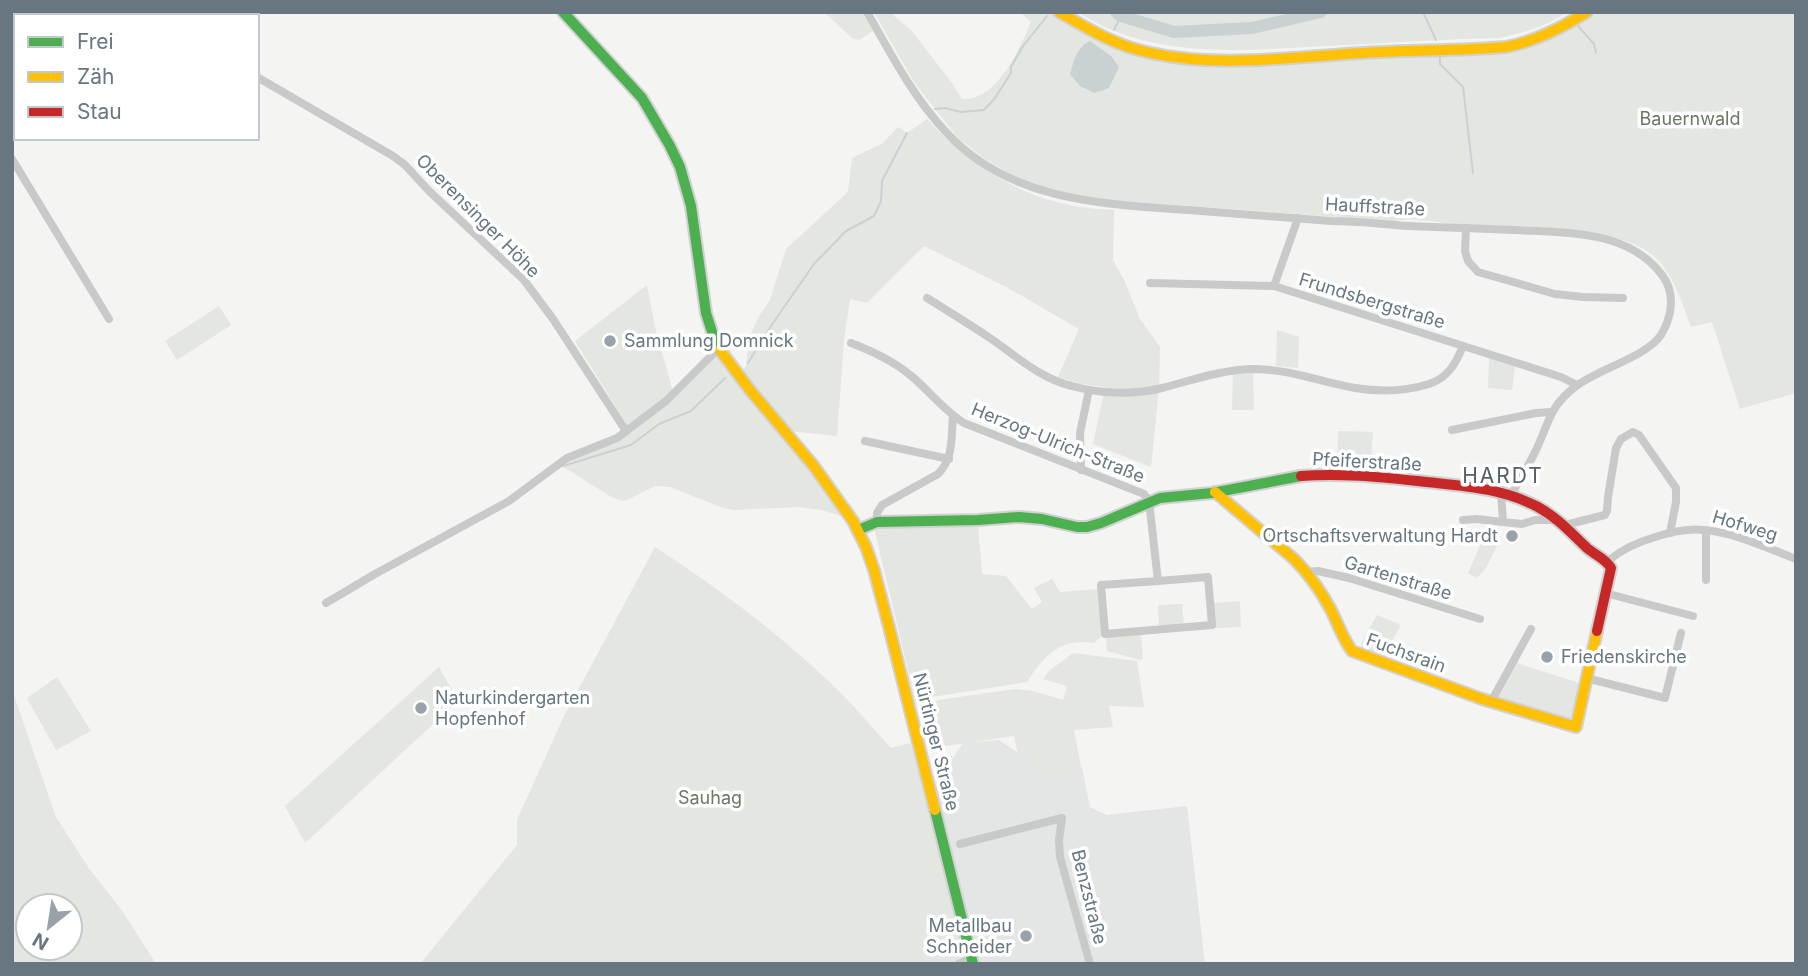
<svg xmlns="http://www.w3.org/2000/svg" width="1808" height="976" viewBox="0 0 1808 976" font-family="Inter,sans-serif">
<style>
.built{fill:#e4e5e5}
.green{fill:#e4e6e1;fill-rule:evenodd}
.water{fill:#c9d1d3}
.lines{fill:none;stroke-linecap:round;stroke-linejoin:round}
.stream{stroke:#c9d1d3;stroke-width:2}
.river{stroke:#c9d1d3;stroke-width:12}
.fast-casing{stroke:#d1d1d1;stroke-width:14}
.slow-casing{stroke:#d1d1d1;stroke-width:14}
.jam-casing{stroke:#d1d1d1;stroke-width:14}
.street{stroke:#c8caca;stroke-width:8}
.fast{stroke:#4caf50;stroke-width:10}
.slow{stroke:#ffc107;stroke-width:10}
.jam{stroke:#c62828;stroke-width:10}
.poi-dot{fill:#98a2a8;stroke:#fff;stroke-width:2.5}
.labels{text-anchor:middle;stroke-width:7;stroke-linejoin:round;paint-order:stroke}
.park-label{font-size:18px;fill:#6a7865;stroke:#fff}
.street-label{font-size:18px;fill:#677680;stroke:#fff}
.poi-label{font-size:18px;fill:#677680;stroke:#fff;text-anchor:start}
.quarter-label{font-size:21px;letter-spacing:2px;fill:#545f66;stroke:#fff}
</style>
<rect width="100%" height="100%" fill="#f4f4f3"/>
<path class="built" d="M999,740L1048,773L1082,767L1090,807L1107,815L1187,806L1205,964H973L931,797L934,786L963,743Z"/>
<g class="green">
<path d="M824,12H862L873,31L859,40L852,38Z"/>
<path d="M874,12H894L893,15L911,30L952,83L962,99C997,101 1019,50 1031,22L1020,12H1053L1073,26L1092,37L1145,56L1336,58L1488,53L1559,34L1594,12H1796V393L1740,409L1712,322L1691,327C1682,304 1675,278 1658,260C1623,222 1512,227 1462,225C1448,224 1434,221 1419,220C1411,219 1402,220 1393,221L1107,200L1064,194L1038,186L1010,174L982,157L957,137L914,82Z"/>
<path d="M1078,12H1567C1546,27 1524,32 1500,38C1443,39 1385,43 1328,46C1245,50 1152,61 1078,12Z"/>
<path d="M927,119C968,164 1020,198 1081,207C1092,209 1103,209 1114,210L1113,260L1124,280L1140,319L1160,347L1159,389L1151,467L1093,444L1105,387L1082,384L1058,377L1079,329L1008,288L924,246L867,303L850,299L844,340L837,436L780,430L844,517L822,510L799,507L734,510L723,508L670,487L655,486L625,501L613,498L562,466L561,464L627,432L718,355L735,378L746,366L749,338L758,318L770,300L786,249L848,192L852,158L883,143L898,127L907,133Z"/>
<path d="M647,285L655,327L673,392L627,425L575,341Z"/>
<path d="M219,306L231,325L177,360L165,341Z"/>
<path d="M1277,330L1299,337L1298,368L1276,366Z"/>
<path d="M1489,358L1515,366L1512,390L1488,388Z"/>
<path d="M1253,373L1254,410H1232L1233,374Z"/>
<path d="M1338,431L1373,432L1370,473L1337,471Z"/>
<path d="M907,525H978L982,574L1006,576L1032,609L1042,602L1034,588L1052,579L1060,592L1098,589L1101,637L1094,643C1060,637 1044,656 1027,682L932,697L923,704H916L875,532L876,530L885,527Z"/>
<path d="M1483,539L1498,544L1486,568L1477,578L1468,573Z"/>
<path d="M655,547C721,590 784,637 840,692C858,710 874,730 891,748L910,743L931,797L972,958L959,964H420L517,845V820L564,716Z"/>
<path d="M1240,601L1241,627L1215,628L1213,603Z"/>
<path d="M1182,604L1184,625L1159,627L1158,605Z"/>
<path d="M1377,615L1401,625L1382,659L1363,652L1361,644Z"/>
<path d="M1141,634L1143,659L1140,660L1107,651L1106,637Z"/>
<path d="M1073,653L1137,661L1144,707L1109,706L1113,727L1074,730L1081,767L1044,775L1018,755L1014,736L932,748L924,710L938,700L1015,689L1033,691L1063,700L1067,686L1043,679L1049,671Z"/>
<path d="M1517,663L1582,684L1575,722L1497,700Z"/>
<path d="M439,667L458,701L305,843L285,806Z"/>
<path d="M57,677L91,731L56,750L27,698Z"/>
<path d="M12,690L56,817L88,867L123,912L156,964H12ZM28,906H70V948H28Z"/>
</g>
<path class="water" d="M1090,41L1111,56L1119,67L1109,88L1094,93L1080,86L1070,74C1074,60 1077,47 1090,41Z"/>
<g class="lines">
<g class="stream">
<path d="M1423,12L1436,40"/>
<path d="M1578,26L1594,44L1596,53"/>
<path d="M1114,30L1121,16"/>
<path d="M1440,56V64L1463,87L1473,173"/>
<path d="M935,109L945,108L961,112L984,110L995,98L1011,73V67L1023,46L1047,16"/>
<path d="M748,363L773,323L814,264L846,231L874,216L881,201L882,181L907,133"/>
<path d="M563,466L631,445L659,424L691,411L725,378"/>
</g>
<path class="river" d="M1116,12L1121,16L1174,32L1252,28L1321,12"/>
<g class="fast-casing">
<g id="fast">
<path d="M563,12L642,98L670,146L680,167L691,206L706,313L712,332L720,350"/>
<path d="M858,530L877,522L978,520L1019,517L1042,519L1077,527H1087L1101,523L1160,498L1212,493L1301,476"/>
<path d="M935,810L973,964"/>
</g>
</g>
<g class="slow-casing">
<g id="slow">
<path d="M1059,12C1083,26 1108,41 1135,49C1209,70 1287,57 1363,53C1410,50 1458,51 1506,47C1536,41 1561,28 1587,12"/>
<path d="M720,350L750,390L813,465L853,521L866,547L874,570L889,627L935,810"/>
<path d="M1215,492L1294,559C1309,574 1321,591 1331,610C1338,624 1343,639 1352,651L1482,699L1576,727L1597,631"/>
</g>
</g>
<g class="jam-casing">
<path id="jam" d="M1301,476C1340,473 1379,477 1418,481C1460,486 1500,487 1538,507C1558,518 1570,532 1587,548C1595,555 1605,558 1611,568L1597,631"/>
</g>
<g class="street">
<path d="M867,12C891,54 913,97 946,132C1009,201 1101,204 1188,210C1236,214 1284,217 1331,221C1353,221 1373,223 1395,225C1418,227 1441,227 1464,228C1488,229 1513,230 1538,231C1583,233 1633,236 1662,275C1676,293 1672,317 1661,335C1645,358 1597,369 1575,387C1550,406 1549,422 1537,448C1529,465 1520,480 1511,495"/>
<path d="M257,77L393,156L405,165L429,191L524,280L553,319L626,431"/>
<path d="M12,125L16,123"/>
<path d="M12,159L109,319"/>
<path d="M1466,228L1465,251L1468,261L1478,272L1555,294L1583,297L1623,298"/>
<path d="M1150,283L1274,286L1561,377L1577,385"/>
<path d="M1274,286L1298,218"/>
<path d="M927,298C948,311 969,324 990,338C1016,356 1041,379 1072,386C1100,394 1134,395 1162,388C1193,380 1223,369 1256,369C1293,370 1320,382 1355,388C1379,392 1406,391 1429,384C1448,378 1456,363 1463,346"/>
<path d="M851,343C872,351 892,360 910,375C929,390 943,410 964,423L1144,494L1149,501L1158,581L1208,577L1212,625L1105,634L1101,585L1158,581"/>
<path d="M1452,430L1536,413L1551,412"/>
<path d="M865,441L949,459"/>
<path d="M1081,470L1080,433L1089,390"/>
<path d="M1501,492L1503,522L1522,524L1535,520H1558"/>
<path d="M1463,520L1477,519L1503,522"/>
<path d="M877,522V513L882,505L938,474C954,458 951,437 953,416"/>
<path d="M1565,525L1605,515L1607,511L1608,497L1616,448L1621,439L1633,432L1639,435L1676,488V502L1670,533"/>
<path d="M1706,530V580"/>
<path d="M1608,561C1622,549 1638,542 1655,537C1671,532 1687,528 1703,530C1734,532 1767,548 1796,559"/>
<path d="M1306,572L1318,571L1349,578L1480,619"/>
<path d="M1605,593L1693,616"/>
<path d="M326,603L375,574L509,501L567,458L617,438L666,401L719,348"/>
<path d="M1586,678L1665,698L1681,633"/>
<path d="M1491,702L1531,629"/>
<path d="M960,844L1062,818L1059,840L1060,857L1090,964"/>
<path d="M959,964L972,958"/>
</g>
<use href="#fast" class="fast"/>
<use href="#slow" class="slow"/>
<use href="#jam" class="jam"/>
</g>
<g class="poi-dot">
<circle cx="610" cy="341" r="7"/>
<circle cx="1512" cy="536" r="7"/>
<circle cx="1547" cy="657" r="7"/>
<circle cx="421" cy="708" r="7"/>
<circle cx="1026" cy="936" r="7"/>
</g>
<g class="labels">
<g class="park-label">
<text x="1690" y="125">Bauernwald</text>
<text x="710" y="804">Sauhag</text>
</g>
<g class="street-label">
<text transform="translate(1375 207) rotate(3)" y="6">Hauffstraße</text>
<text transform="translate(478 216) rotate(45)" y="6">Oberensinger Höhe</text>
<text transform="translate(1372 301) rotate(17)" y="6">Frundsbergstraße</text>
<text transform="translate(1058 443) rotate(22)" y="6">Herzog-Ulrich-Straße</text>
<text transform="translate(1367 462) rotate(3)" y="6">Pfeiferstraße</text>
<text transform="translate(1745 526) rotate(17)" y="6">Hofweg</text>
<text transform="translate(1398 578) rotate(17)" y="6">Gartenstraße</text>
<text transform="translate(1406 653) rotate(20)" y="6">Fuchsrain</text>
<text transform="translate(936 742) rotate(76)" y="6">Nürtinger Straße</text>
<text transform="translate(1089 897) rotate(76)" y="6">Benzstraße</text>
</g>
<g class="poi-label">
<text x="624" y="347">Sammlung Domnick</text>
<text x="1498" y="542" text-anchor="end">Ortschaftsverwaltung Hardt</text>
<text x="1561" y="663">Friedenskirche</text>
<text x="435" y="704">Naturkindergarten<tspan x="435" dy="21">Hopfenhof</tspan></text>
<text x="1012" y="932" text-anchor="end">Metallbau<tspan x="1012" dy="21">Schneider</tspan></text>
</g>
<g class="quarter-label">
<text x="1503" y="483">HARDT</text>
</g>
</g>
<rect width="1808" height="976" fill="none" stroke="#677680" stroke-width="28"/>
<rect x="14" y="14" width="245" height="126" fill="#ffffff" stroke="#c2c8cc" stroke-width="2"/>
<rect x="28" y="37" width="35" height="10" fill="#4caf50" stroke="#c2c8cc" stroke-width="2"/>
<text x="77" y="49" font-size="21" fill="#677680">Frei</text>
<rect x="28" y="72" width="35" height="10" fill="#ffc107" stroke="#c2c8cc" stroke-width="2"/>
<text x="77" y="84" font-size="21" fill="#677680">Zäh</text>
<rect x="28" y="107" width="35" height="10" fill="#c62828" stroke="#c2c8cc" stroke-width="2"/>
<text x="77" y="119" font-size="21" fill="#677680">Stau</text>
<g transform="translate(49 927) rotate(210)"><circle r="33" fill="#ffffff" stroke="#c2c8cc" stroke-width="2"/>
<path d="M0-5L12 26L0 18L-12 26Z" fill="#98a2a8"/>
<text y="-10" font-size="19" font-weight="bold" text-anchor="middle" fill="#677680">N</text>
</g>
</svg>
